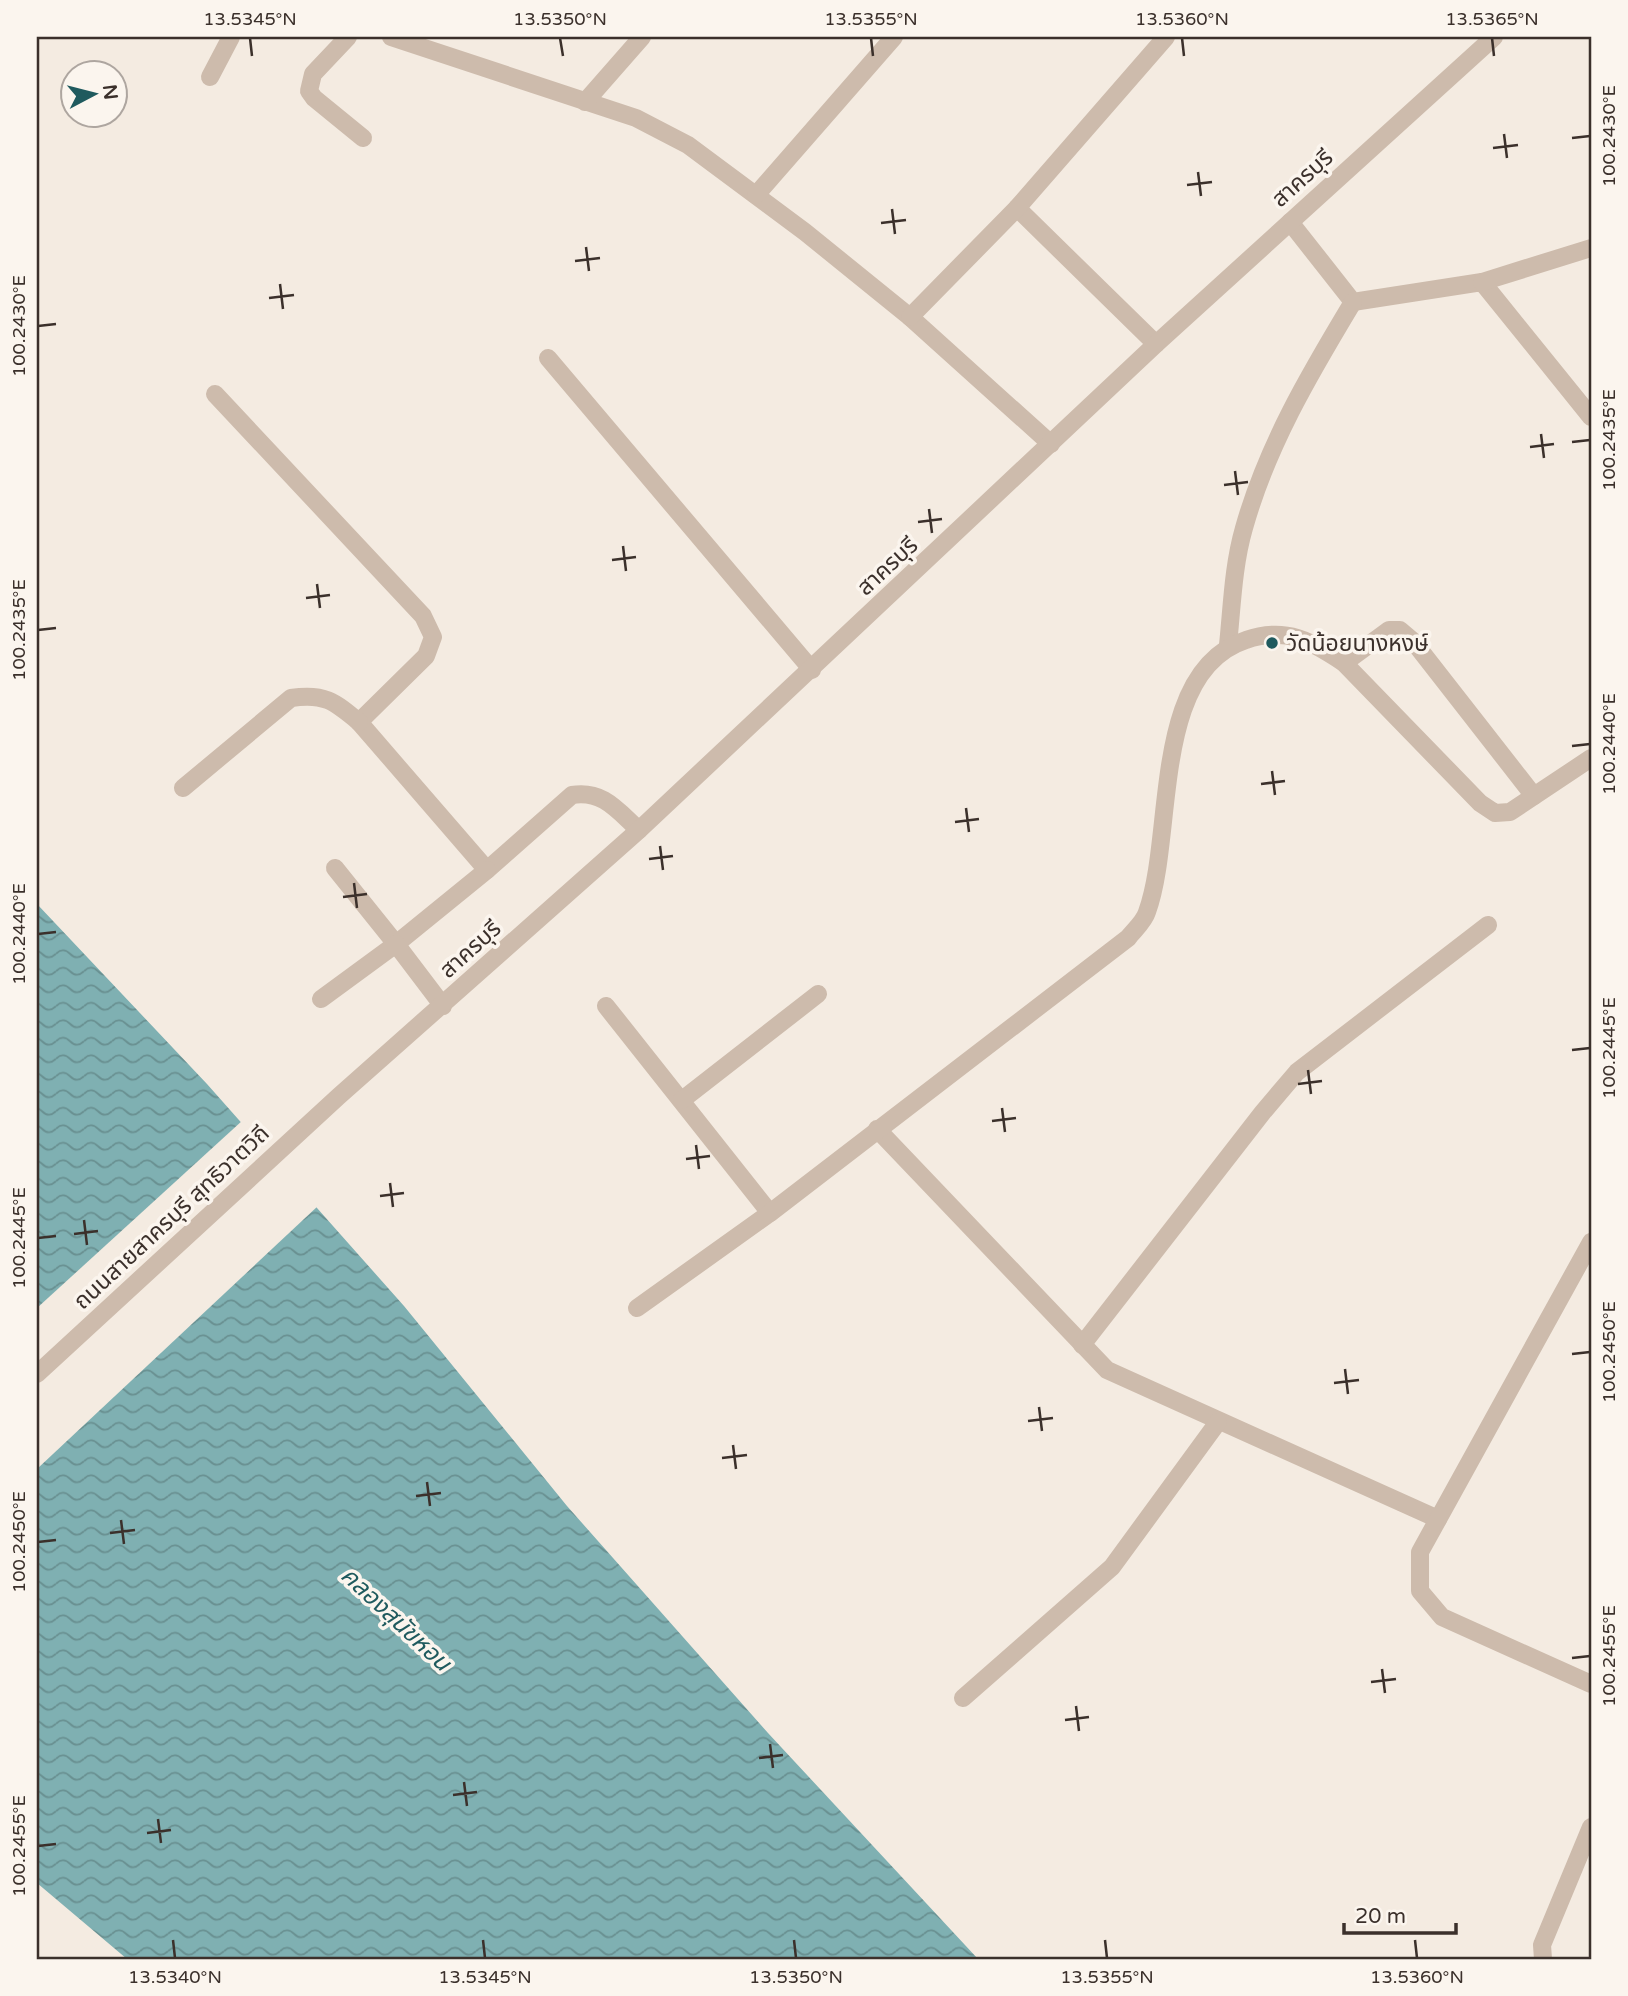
<svg xmlns="http://www.w3.org/2000/svg" width="1628" height="1996" viewBox="0 0 1628 1996" font-family="'Varela Round','Noto Sans Thai',sans-serif">
<style>
.water{fill:url(#water-waves)}
.pier{fill:#f4ebe1}
.lines{fill:none;stroke-linecap:round;stroke-linejoin:round}
.minor{stroke:#cdbbac;stroke-width:18}
.ticks{fill:none;stroke:#3b302b;stroke-width:2.5}
.poi-dot{fill:#1f5a5e;stroke:#fbf5ee;stroke-width:2.5}
.labels{text-anchor:middle;stroke-width:7;stroke-linejoin:round;paint-order:stroke}
.street-label{font-size:23px;fill:#3b302b;stroke:#fbf5ee}
.poi-label{font-size:23px;fill:#3b302b;stroke:#fbf5ee;text-anchor:start}
.water-label{font-size:24px;font-style:italic;fill:#1f5a5e;stroke:#fbf5ee}
.neatline{fill:none;stroke:#3b302b;stroke-width:2.5}
.ticks-label{font-size:18px;text-anchor:middle;fill:#3b302b}
</style>
<defs>
<pattern id="water-waves" width="16" height="10" patternUnits="userSpaceOnUse" patternTransform="scale(1.75)"><rect width="16" height="10" fill="#7fb0b2"/><path d="M0 5q4-4 8 0t8 0" fill="none" stroke="#699091"/></pattern>
</defs>
<rect width="100%" height="100%" fill="#f4ebe1"/>
<path class="water" d="M37,904L207,1084L404,1306L567,1506L768,1733L978,1959H127L37,1883Z"/>
<path class="pier" d="M243,1120L319,1205L37,1469V1308Z"/>
<g class="lines">
<g class="minor">
<path d="M348,37L313,74L309,91L314,98L363,138"/>
<path d="M391,37L636,118L688,145L805,232L910,317L1051,444"/>
<path d="M210,77L231,37"/>
<path d="M585,102L642,37"/>
<path d="M756,195L894,37"/>
<path d="M1017,208L1156,344"/>
<path d="M1290,222L1353,302L1482,282L1591,417"/>
<path d="M1482,282L1591,248"/>
<path d="M910,317L1017,208L1166,37"/>
<path d="M548,358L812,670"/>
<path d="M215,394L423,616L433,637L426,656L359,722L487,870L572,795C603,790 617,810 639,830"/>
<path d="M1228,645C1232,607 1233,566 1244,528C1267,446 1309,375 1353,302"/>
<path d="M1344,663L1389,630H1400L1413,641L1534,796"/>
<path d="M183,788L291,698C324,693 334,701 359,722"/>
<path d="M335,868L396,944L487,870"/>
<path d="M321,999L396,944L443,1006"/>
<path d="M606,1006L770,1213"/>
<path d="M682,1100L818,994"/>
<path d="M877,1129L1107,1370L1438,1519"/>
<path d="M1591,1242L1420,1552V1591L1442,1617L1591,1684"/>
<path d="M637,1308L770,1213L1128,938C1134,930 1144,922 1147,912C1175,836 1150,671 1246,640C1286,626 1311,641 1344,663L1480,803L1495,813L1510,812L1591,758"/>
<path d="M1082,1345L1263,1112L1297,1072L1488,925"/>
<path d="M37,1374L339,1096L639,830L1156,344L1494,37"/>
<path d="M963,1698L1112,1567L1218,1422"/>
<path d="M1543,1959L1542,1945L1591,1827"/>
</g>
</g>
<path class="ticks" d="M250,38L252,56M560,38L563,56M871,38L873,56M1182,38L1184,56M1492,38L1494,56M1504,134L1507,158M1572,138L1590,136M1493,148L1518,145M1198,172L1201,196M1187,185L1212,182M892,209L895,234M881,223L906,220M586,247L589,271M575,261L600,258M280,284L283,309M269,298L294,295M38,326L56,324M1541,434L1544,458M1572,442L1590,440M1530,447L1554,444M1235,471L1238,495M1224,485L1248,482M929,509L932,533M918,522L942,519M623,546L626,571M612,560L636,557M317,584L320,608M306,598L330,595M38,630L56,628M1572,746L1590,744M1272,771L1275,795M1261,784L1285,781M966,808L969,832M955,822L979,819M660,846L663,870M649,859L673,856M354,883L357,908M343,897L367,894M38,934L56,932M1572,1050L1590,1048M1308,1070L1311,1094M1298,1084L1322,1081M1002,1108L1005,1132M992,1121L1016,1118M696,1145L699,1169M686,1159L710,1156M390,1183L393,1207M380,1196L404,1193M84,1220L87,1245M74,1234L98,1231M38,1238L56,1236M1572,1354L1590,1352M1345,1369L1348,1394M1334,1383L1359,1380M1039,1407L1042,1431M1028,1421L1053,1418M733,1445L736,1469M722,1458L747,1455M427,1482L430,1506M416,1496L441,1493M121,1520L124,1544M110,1533L135,1530M38,1542L56,1540M1572,1658L1590,1656M1382,1669L1385,1693M1371,1682L1396,1679M1076,1706L1079,1731M1065,1720L1089,1717M770,1744L773,1768M759,1758L783,1755M464,1782L467,1806M453,1795L477,1792M158,1819L161,1843M147,1833L171,1830M38,1846L56,1844M173,1940L175,1958M483,1940L485,1958M794,1940L796,1958M1105,1940L1107,1958M1415,1940L1417,1958"/>
<circle class="poi-dot" cx="1272" cy="643" r="7"/>
<g class="labels">
<g class="street-label">
<text transform="translate(1302 178) rotate(-42)" y="8">สาครบุรี</text>
<text transform="translate(887 566) rotate(-43)" y="8">สาครบุรี</text>
<text transform="translate(470 949) rotate(-42)" y="8">สาครบุรี</text>
<text transform="translate(171 1217) rotate(-43)" y="8">ถนนสายสาครบุรี สุทธิวาตวิถี</text>
</g>
<g class="poi-label">
<text x="1286" y="651">วัดน้อยนางหงษ์</text>
</g>
<g class="water-label">
<text transform="translate(396 1619) rotate(43)" y="8">คลองสุนัขหอน</text>
</g>
</g>
<rect width="1628" height="1996" fill="none" stroke="#fbf5ee" stroke-width="77"/>
<g transform="translate(94 94) rotate(83)"><circle r="33" fill="#fbf5ee" stroke="#aea6a0" stroke-width="2"/>
<path d="M0-5L12 26L0 18L-12 26Z" fill="#1f5a5e"/>
<text y="-10" font-size="19" font-weight="bold" text-anchor="middle" fill="#3b302b">N</text>
</g>
<path d="M1344 1923v10h112v-10" fill="none" stroke="#3b302b" stroke-width="3.5"/>
<text x="1355" y="1923" font-size="21" fill="#3b302b" stroke="#fbf5ee" stroke-width="5" paint-order="stroke">20 m</text>
<rect x="38" y="38" width="1552" height="1920" class="neatline"/>
<g class="ticks-label">
<text x="250" y="25">13.5345°N</text>
<text x="560" y="25">13.5350°N</text>
<text x="871" y="25">13.5355°N</text>
<text x="1182" y="25">13.5360°N</text>
<text x="1492" y="25">13.5365°N</text>
<text transform="translate(1609 136) rotate(-90)" y="6">100.2430°E</text>
<text transform="translate(19 326) rotate(-90)" y="6">100.2430°E</text>
<text transform="translate(1609 440) rotate(-90)" y="6">100.2435°E</text>
<text transform="translate(19 630) rotate(-90)" y="6">100.2435°E</text>
<text transform="translate(1609 744) rotate(-90)" y="6">100.2440°E</text>
<text transform="translate(19 934) rotate(-90)" y="6">100.2440°E</text>
<text transform="translate(1609 1048) rotate(-90)" y="6">100.2445°E</text>
<text transform="translate(19 1238) rotate(-90)" y="6">100.2445°E</text>
<text transform="translate(1609 1352) rotate(-90)" y="6">100.2450°E</text>
<text transform="translate(19 1542) rotate(-90)" y="6">100.2450°E</text>
<text transform="translate(1609 1656) rotate(-90)" y="6">100.2455°E</text>
<text transform="translate(19 1846) rotate(-90)" y="6">100.2455°E</text>
<text x="175" y="1983">13.5340°N</text>
<text x="485" y="1983">13.5345°N</text>
<text x="796" y="1983">13.5350°N</text>
<text x="1107" y="1983">13.5355°N</text>
<text x="1417" y="1983">13.5360°N</text>
</g>
</svg>
